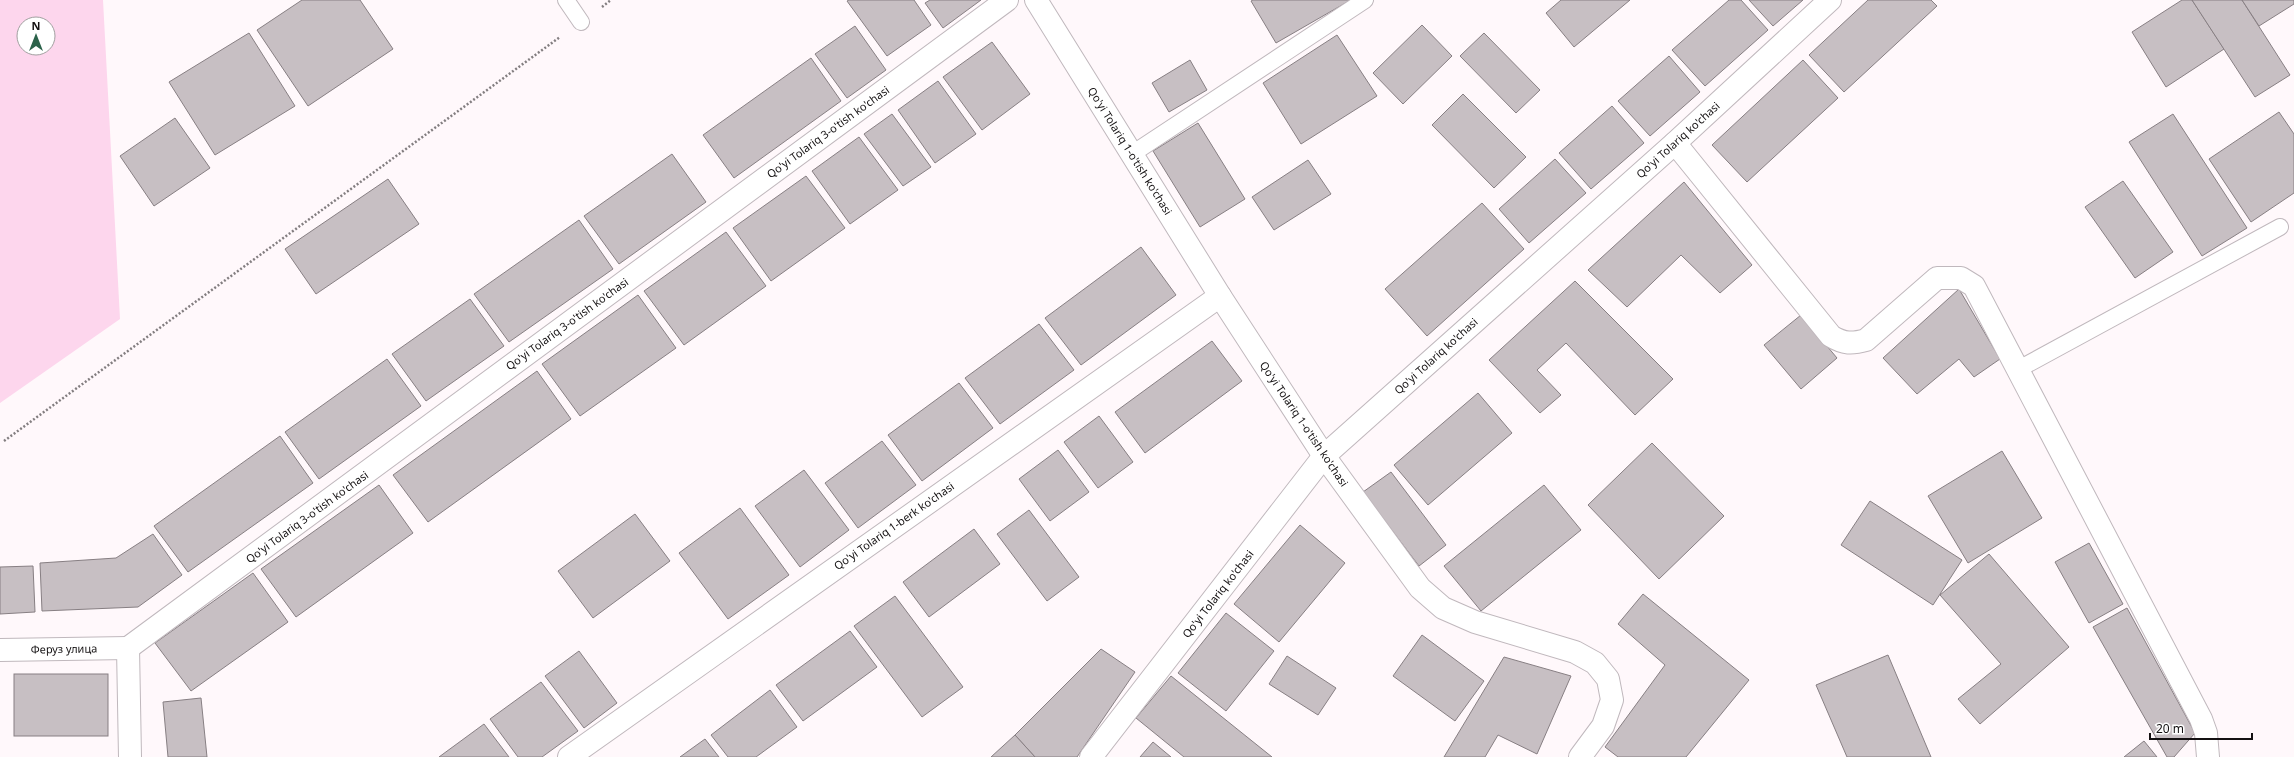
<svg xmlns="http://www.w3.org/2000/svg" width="2294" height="757" viewBox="0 0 2294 757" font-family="'Noto Sans',sans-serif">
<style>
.green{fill:#fdd6ed;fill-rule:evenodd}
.building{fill:#c7bfc3;stroke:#877f83}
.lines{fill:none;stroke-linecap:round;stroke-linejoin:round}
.service-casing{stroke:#c0b8bd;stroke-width:18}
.minor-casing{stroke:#c0b8bd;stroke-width:24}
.path{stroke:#837e80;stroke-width:2.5;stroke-dasharray:2 2;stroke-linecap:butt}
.service{stroke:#fff;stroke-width:16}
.minor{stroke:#fff;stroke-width:22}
.labels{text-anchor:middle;stroke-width:4;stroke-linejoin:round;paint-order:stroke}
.street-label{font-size:11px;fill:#141112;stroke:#fff}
</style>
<rect width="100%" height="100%" fill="#fff8fb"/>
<path class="green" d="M0,0H103L120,319L0,403ZM24,24H48V48H24Z"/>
<g class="building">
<path d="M302,0H360L393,49L308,106L257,30Z"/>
<path d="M849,0H914L931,25L887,56L847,1Z"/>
<path d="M930,0H981L943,28L925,3Z"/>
<path d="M1253,0H1349V1L1276,43L1251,1Z"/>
<path d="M1561,0H1630L1574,47L1546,13Z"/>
<path d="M1729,0H1741L1768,30L1705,86L1672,50Z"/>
<path d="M1749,0H1803L1773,26Z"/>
<path d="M1868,0H1931L1937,6L1844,92L1809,55Z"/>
<path d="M2182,0H2192L2224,49L2166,87L2132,32Z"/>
<path d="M2192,0H2242L2290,75L2255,97Z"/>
<path d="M2242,0H2294V4L2259,26Z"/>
<path d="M1422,25L1452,56L1403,104L1373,73Z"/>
<path d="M855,26L886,70L847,98L815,54Z"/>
<path d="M249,33L295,106L215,155L169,82Z"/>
<path d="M1484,33L1540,90L1516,113L1460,56Z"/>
<path d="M1337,35L1377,96L1301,144L1263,83Z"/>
<path d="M992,42L1030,94L982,130L943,77Z"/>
<path d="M1669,56L1700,92L1650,136L1618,101Z"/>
<path d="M811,58L841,101L734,178L703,135Z"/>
<path d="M1190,60L1207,90L1169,112L1152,83Z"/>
<path d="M1803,60L1838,98L1747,182L1712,145Z"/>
<path d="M938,81L976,134L935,163L898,110Z"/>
<path d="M1463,94L1526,157L1494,188L1432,125Z"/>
<path d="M1612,106L1644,143L1591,189L1559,153Z"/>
<path d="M2279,112L2294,134V193L2251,222L2209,159Z"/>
<path d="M892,114L931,167L903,186L864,134Z"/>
<path d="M2173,114L2247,228L2202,256L2129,142Z"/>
<path d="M175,118L210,168L154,206L120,156Z"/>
<path d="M1198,123L1245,199L1200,227L1153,151Z"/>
<path d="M859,137L898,190L850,224L812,171Z"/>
<path d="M672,154L706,202L619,264L584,216Z"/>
<path d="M1555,159L1586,193L1529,243L1499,209Z"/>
<path d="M1308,160L1331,194L1274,230L1252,197Z"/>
<path d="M806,176L845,228L771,281L733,228Z"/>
<path d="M388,179L419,224L316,294L285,249Z"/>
<path d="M2123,181L2173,252L2135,278L2085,207Z"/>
<path d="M1684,182L1752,265L1720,293L1681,255L1627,307L1588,270Z"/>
<path d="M1482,203L1524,249L1427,336L1385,289Z"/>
<path d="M579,220L613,269L509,342L474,294Z"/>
<path d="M726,232L766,286L684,345L644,291Z"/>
<path d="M1141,247L1176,295L1081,365L1045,318Z"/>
<path d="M1575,281L1673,379L1635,415L1566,343L1537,370L1561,395L1540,413L1489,360Z"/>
<path d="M1959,289L2000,359L1974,377L1959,359L1917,394L1883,358Z"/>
<path d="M638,295L676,348L580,416L542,364Z"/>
<path d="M470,299L504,346L426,401L392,354Z"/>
<path d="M1801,315L1837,358L1801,389L1764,345Z"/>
<path d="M1039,324L1074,370L1000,424L965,378Z"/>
<path d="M1212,341L1242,381L1145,453L1115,412Z"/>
<path d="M387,359L421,406L319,479L285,432Z"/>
<path d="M537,371L571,419L428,522L393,475Z"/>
<path d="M959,383L993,428L922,481L888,435Z"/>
<path d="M1478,393L1512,433L1428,505L1394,465Z"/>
<path d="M1099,416L1133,462L1098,488L1064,442Z"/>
<path d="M280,436L313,483L188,572L154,526Z"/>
<path d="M882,441L916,485L858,528L825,483Z"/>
<path d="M1652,443L1724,516L1659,579L1588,505Z"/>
<path d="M1058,450L1089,492L1050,521L1019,479Z"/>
<path d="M2002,451L2042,518L1968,563L1928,496Z"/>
<path d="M804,470L849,530L800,567L755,506Z"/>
<path d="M1391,472L1446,545L1419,566L1363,492Z"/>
<path d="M379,485L413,533L296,617L261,569Z"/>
<path d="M1544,485L1581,530L1481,611L1444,566Z"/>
<path d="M1870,501L1962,560L1933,605L1841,545Z"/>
<path d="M740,508L789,575L728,619L679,553Z"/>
<path d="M1029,510L1079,577L1047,601L997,534Z"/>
<path d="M635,514L670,561L593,618L558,571Z"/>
<path d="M1300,525L1345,563L1279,642L1234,604Z"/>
<path d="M974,529L1000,564L929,617L903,582Z"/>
<path d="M153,534L182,575L138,607L42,611L40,563L116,558Z"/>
<path d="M2089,543L2123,604L2089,623L2055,562Z"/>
<path d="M1989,554L2069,647L1980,724L1958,699L2001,664L1940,595Z"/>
<path d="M33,566L35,612L0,614V567Z"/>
<path d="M253,573L288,622L191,691L155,643Z"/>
<path d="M1643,594L1749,680L1686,757H1618L1605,747L1665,665L1618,624Z"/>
<path d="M895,596L963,687L922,717L854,626Z"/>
<path d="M2127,608L2195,733L2174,757H2167L2093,627Z"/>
<path d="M1226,613L1274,651L1226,711L1178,673Z"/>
<path d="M850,631L877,667L803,721L776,685Z"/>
<path d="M1422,635L1484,681L1455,721L1393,676Z"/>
<path d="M1101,649L1135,672L1077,757H1035L1015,735Z"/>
<path d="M579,651L617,703L584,728L545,676Z"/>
<path d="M1888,655L1931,757H1847L1816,685Z"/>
<path d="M1287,656L1336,688L1318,715L1269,684Z"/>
<path d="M1504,657L1571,676L1537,754L1498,735L1485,757H1444Z"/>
<rect x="14" y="674" width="94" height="62"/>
<path d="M1171,676L1272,757H1184L1136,718Z"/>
<path d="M541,682L578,731L542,757H518L490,719Z"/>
<path d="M770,690L797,727L756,757H728L711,735Z"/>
<path d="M201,698L207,757H168L163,702Z"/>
<path d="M484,724L509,757H439Z"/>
<path d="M1015,735L1035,757H991Z"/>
<path d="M705,739L719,757H680Z"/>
<path d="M2144,741L2157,757H2124Z"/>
<path d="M1153,742L1171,757H1140Z"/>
</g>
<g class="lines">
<g class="service-casing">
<g id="service">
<path d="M566,0L581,22"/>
<path d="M1132,154L1365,0"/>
<path d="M2017,370L2280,227"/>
</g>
</g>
<g class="minor-casing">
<g id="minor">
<path d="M1036,0L1220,296L1324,456L1420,588L1443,608L1475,622L1575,652L1595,663L1608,679L1612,700L1603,726L1580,757"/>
<path d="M1675,143L1831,336C1844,344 1852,344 1866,340L1937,278H1961L1974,286L2201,719L2206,733L2208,757"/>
<path d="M128,648L1007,0"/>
<path d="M128,648L130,757"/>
<path d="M0,650L128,648"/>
<path d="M569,757L1220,296"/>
<path d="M1091,757L1324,456L1675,143L1830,0"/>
</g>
</g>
<g class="path">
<path d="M602,7L611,0"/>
<path d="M4,441L560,37"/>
</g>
<use href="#service" class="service"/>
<use href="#minor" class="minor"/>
</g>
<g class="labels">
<g class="street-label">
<text transform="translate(828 132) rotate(-36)" y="4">Qo'yi Tolariq 3-o'tish ko'chasi</text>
<text transform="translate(1678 140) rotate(-42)" y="4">Qo'yi Tolariq ko'chasi</text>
<text transform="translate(1130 151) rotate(58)" y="4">Qo'yi Tolariq 1-o'tish ko'chasi</text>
<text transform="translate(567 324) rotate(-36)" y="4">Qo'yi Tolariq 3-o'tish ko'chasi</text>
<text transform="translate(1436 356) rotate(-42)" y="4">Qo'yi Tolariq ko'chasi</text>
<text transform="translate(1304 424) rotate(56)" y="4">Qo'yi Tolariq 1-o'tish ko'chasi</text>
<text transform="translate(307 517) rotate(-36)" y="4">Qo'yi Tolariq 3-o'tish ko'chasi</text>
<text transform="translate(894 526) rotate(-35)" y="4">Qo'yi Tolariq 1-berk ko'chasi</text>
<text transform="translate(1218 594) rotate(-52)" y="4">Qo'yi Tolariq ko'chasi</text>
<text transform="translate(64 649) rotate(-1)" y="4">Феруз улица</text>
</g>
</g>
<g transform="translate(36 36)"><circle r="19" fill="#ffffff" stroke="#a1a0a0"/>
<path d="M0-3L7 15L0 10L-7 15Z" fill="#2b624a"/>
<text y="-6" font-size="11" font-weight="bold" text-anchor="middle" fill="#141112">N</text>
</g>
<path d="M2150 733v6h102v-6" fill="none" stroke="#141112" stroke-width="2"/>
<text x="2156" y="733" font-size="12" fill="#141112" stroke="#ffffff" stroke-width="3" paint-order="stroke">20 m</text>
</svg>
